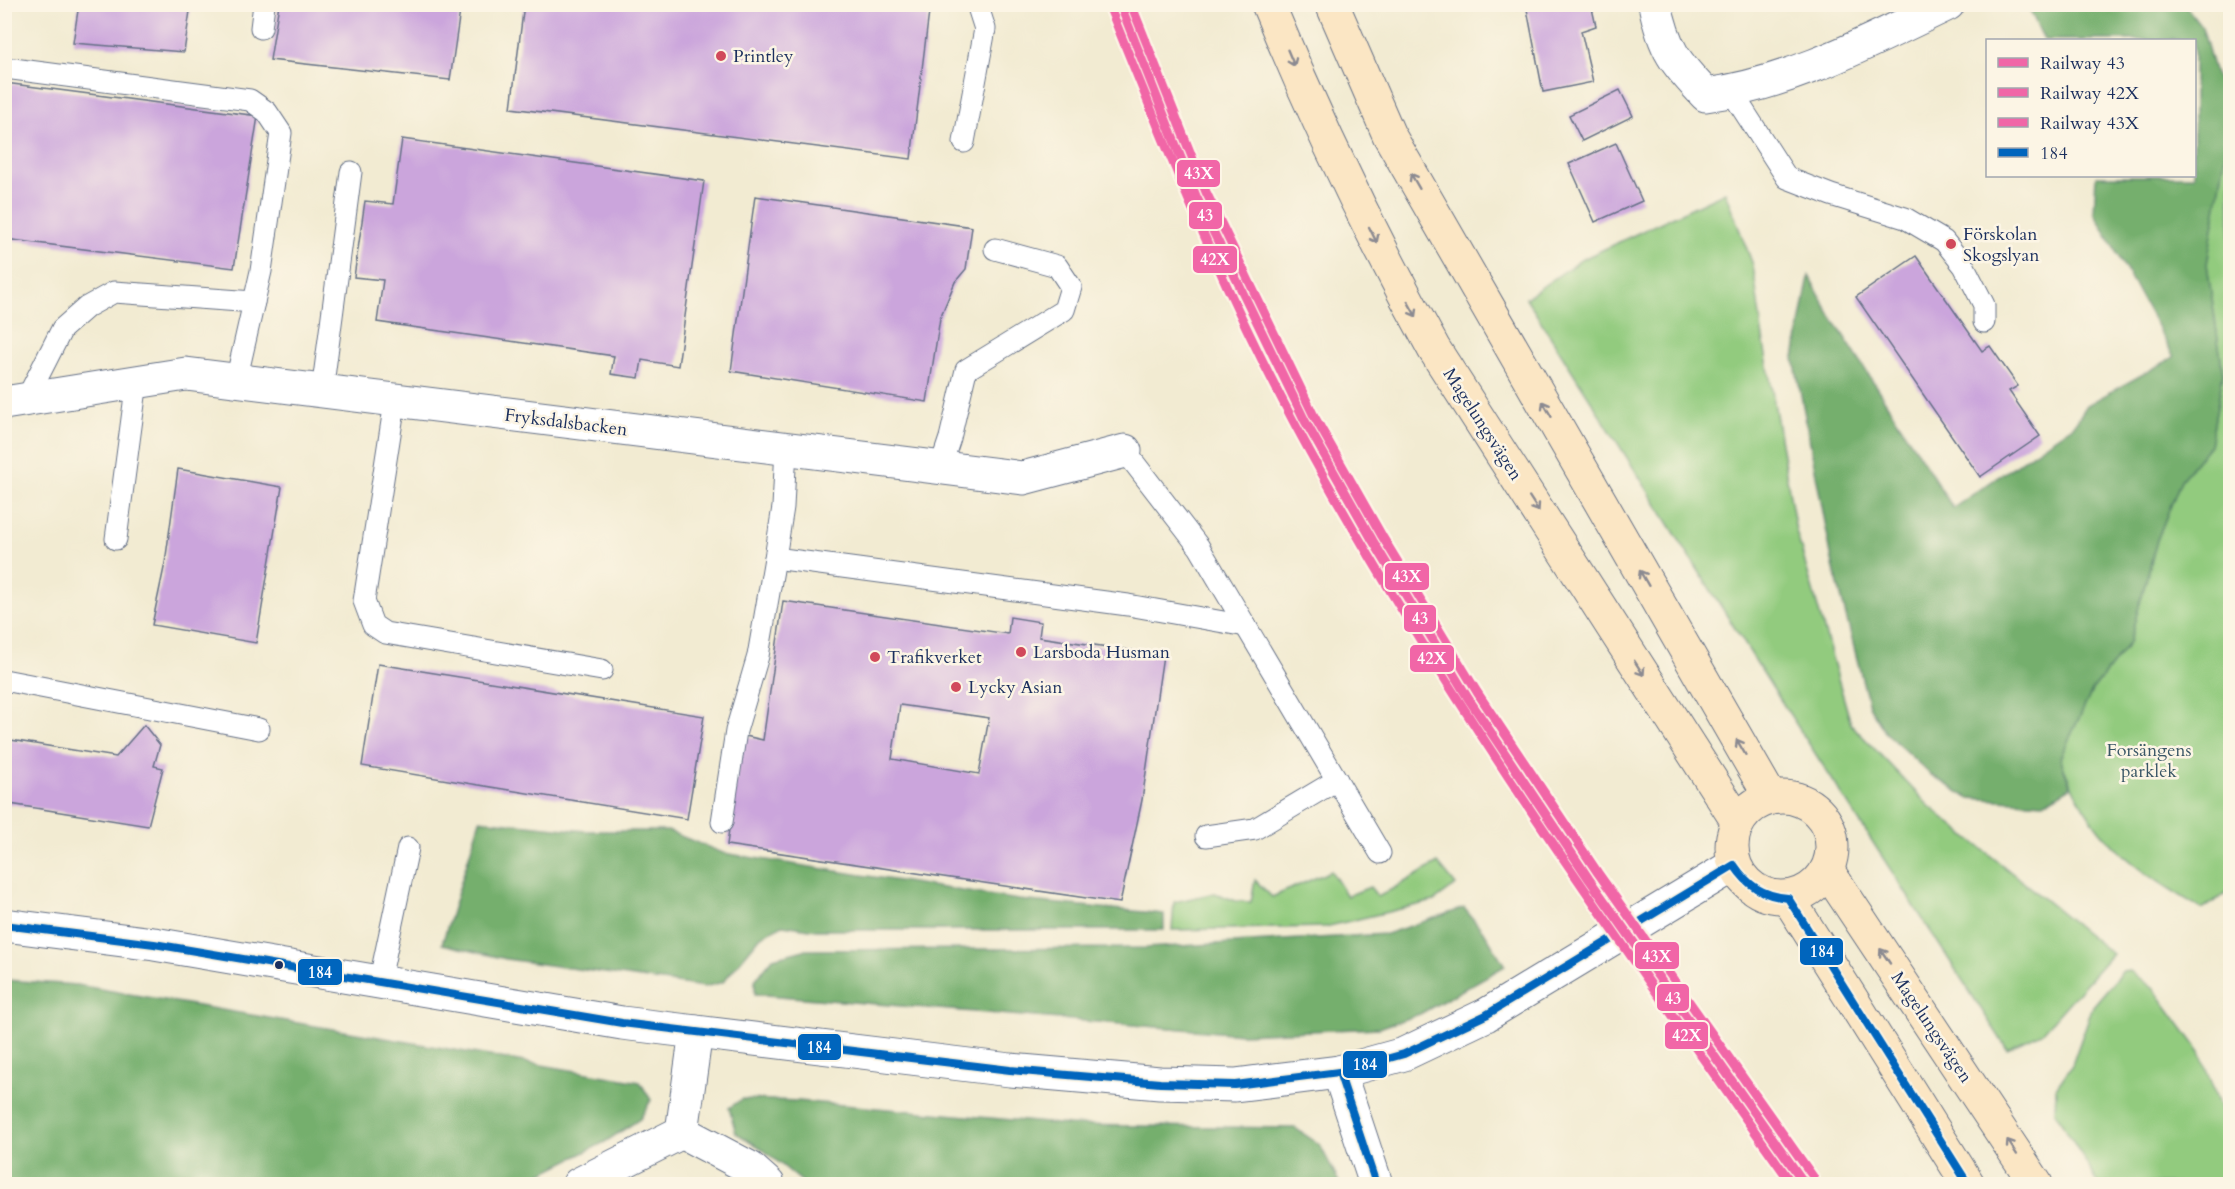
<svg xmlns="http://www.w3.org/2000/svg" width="2235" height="1189" viewBox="0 0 2235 1189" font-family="Cardo,serif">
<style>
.green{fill:#92cb7e;stroke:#567d6e;stroke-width:1.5}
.forest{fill:#75af6d;stroke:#486f66;stroke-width:1.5}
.building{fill:#cba5dc;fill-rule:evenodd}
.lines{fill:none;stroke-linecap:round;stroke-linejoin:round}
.lane-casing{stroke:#667187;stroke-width:23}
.street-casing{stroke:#667187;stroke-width:35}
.secondary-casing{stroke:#667187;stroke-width:35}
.lane{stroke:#fff;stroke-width:21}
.street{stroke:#fff;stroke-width:33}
.secondary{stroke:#fbe6c4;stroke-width:33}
.bus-1-casing{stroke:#fcf5e5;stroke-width:12}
.bus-1{stroke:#0065bd;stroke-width:8}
.rail-1-casing{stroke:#fcf5e5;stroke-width:14}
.rail-2-casing{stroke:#fcf5e5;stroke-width:14}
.rail-3-casing{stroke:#fcf5e5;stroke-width:14}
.rail-1{stroke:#f166a7;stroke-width:9}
.rail-2{stroke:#f166a7;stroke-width:9}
.rail-3{stroke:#f166a7;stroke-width:9}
.oneway{stroke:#8b8a91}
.poi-dot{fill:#d1495b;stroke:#fcf5e5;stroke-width:2}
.bus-dot{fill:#1b2f5e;stroke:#fcf5e5;stroke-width:2}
.labels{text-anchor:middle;stroke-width:5;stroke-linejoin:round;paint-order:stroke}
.poi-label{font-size:18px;fill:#1b2f5e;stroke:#fcf5e5;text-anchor:start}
.street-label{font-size:18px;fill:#1b2f5e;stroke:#fcf5e5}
.park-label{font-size:18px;fill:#395666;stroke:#fcf5e5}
.line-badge{stroke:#fcf5e5;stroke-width:2}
.badge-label{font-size:16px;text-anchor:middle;font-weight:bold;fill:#fff}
</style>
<rect width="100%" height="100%" fill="#fcf5e5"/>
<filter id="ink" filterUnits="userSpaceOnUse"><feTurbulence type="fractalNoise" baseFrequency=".0167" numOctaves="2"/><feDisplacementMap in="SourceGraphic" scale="12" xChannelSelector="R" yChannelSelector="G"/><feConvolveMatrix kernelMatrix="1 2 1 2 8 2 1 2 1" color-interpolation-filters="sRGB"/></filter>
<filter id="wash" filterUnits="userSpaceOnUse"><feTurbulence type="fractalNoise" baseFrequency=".008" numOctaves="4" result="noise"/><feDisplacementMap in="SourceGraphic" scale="24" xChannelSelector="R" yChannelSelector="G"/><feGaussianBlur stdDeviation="1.35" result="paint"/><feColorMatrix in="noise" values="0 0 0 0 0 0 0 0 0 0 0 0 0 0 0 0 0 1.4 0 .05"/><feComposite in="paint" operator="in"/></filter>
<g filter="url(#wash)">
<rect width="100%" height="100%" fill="#f2ebd2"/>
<g class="green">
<path d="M2230,127V891L2202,909C2131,866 2090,839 2060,758L2092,691L2129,643L2157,540L2181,480L2210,445L2223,374L2207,264Z"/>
<path d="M1725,192L1753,265L1762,332L1796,531L1851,724L1928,805L2112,954L2042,1033L2007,1049L1772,687L1526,298L1581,260Z"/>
<path d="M1438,863L1456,885L1434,901L1325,927L1172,930L1174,902L1215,893L1236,901L1251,902L1255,880L1272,897L1331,871L1347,896L1370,887L1378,897Z"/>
<path d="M2130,971L2154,989L2200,1052L2230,1135V1184H2099L2055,1112L2056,1088L2072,1065L2093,1006L2122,972Z"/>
</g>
<g class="forest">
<path d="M2045,4L2185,5L2202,27L2215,74L2230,106V127L2207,264L2223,374L2210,445L2181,480L2157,540L2129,643L2092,691L2060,758L2071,787L2044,803L1968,798L1931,775L1885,732L1869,706L1833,565L1794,358L1809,276L1828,311L1953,508L2074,425L2087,405L2174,357L2094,212L2096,176H2194V40H2044L2030,10Z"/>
<path d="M480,820L585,831H668L723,853L1019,900L1164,914V930H816L783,925L761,936L723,982L704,987L506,959L442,944Z"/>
<path d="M1464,908L1487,936L1505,966L1420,1014L1379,1028L1242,1034L755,994V980L773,958L804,950L1145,948L1386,934Z"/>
<path d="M5,980L77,985L617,1078L640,1082L651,1100L640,1119L605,1142L521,1184H5Z"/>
<path d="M742,1099L798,1101L1069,1125L1295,1128L1320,1145L1340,1184H805L761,1148L736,1133L729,1108Z"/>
</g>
<g id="blocks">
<g class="building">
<path d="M79,4H191L184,52L73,43Z"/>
<path d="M279,4H461L450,80L270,60Z"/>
<path d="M524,4H930L911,159L511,108Z"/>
<path d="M1526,4H1591L1596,26L1581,31L1593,82L1543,92Z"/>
<path d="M5,83L258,116L234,268L5,239Z"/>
<path d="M1620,90L1633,116L1582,141L1569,115Z"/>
<path d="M402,139L704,181L678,366L642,360L639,378L611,374L614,356L377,322L383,280L354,277L365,201L393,204Z"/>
<path d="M1616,143L1642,201L1595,222L1569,164Z"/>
<path d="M755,196L972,227L966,269L955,282L940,318L927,402L731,371Z"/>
<path d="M1916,256L1982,351L1990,346L2018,386L2009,391L2040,436L1980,477L1856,297Z"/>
<path d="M178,469L282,487L256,643L152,625L165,563Z"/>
<path d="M783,601L1008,634L1010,617L1041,622L1039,637L1163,655L1142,800L1120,903L727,845L741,735L763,740ZM900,705L989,718L979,774L892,759Z"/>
<path d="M378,664L704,716L687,819L362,766Z"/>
<path d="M144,725L160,745L154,766L163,768L148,826L4,803V739L116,757Z"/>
</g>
</g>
</g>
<g filter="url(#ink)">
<use href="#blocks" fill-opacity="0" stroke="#667187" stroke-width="1.5"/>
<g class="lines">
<g class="lane-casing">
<g id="lane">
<path d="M261,28L264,4"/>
<path d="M13,69L250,100L267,112L281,133L261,271L236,381"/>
<path d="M1731,91L1787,178L1831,195L1905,218L1944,241L1964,266L1984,305V322"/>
<path d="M964,142L985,29L977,4"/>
<path d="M322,392L351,172"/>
<path d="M26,400L62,329L87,307L114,292L254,302"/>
<path d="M395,402L364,601L373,625L385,633L602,670"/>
<path d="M786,448L783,507L775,558L1128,605L1246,626"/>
<path d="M1125,451L1199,547L1380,853"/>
<path d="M940,468L950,438L966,370L1064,310L1071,287L1057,266L995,249"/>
<path d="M116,539L137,381"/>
<path d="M4,680L259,729"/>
<path d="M722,822L736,731L758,656L775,558"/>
<path d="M1206,836L1255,829L1337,780"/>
<path d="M379,984L408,848"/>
</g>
</g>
<g class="street-casing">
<g id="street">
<path d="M1655,4C1664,49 1675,63 1706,95C1793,83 1870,41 1948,4"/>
<path d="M4,403L186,374L1023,478L1125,451"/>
<path d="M4,925L154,944L622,1023L1010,1070L1160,1083L1235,1085L1339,1072L1404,1054L1486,1015L1734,865"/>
<path d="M1339,1072L1376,1184"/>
<path d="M682,1132L750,1168L768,1184"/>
<path d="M579,1184L682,1132L696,1032"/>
</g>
</g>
<g class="secondary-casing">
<g id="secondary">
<path d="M1268,4C1317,123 1372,237 1434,349L1738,822"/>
<path d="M1332,4L1389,135L1771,798"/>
<circle cx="1782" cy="847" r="50"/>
<path d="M1827,870L2036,1184"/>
<path d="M1788,898L1968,1184"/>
</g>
</g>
<use href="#lane" class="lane"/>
<use href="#street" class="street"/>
<use href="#secondary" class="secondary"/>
<g class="bus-1-casing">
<g id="bus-1">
<path d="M4,925L154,944L622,1023L1010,1070L1160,1083L1235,1085L1339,1072L1404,1054L1486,1015L1734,865C1748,886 1763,896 1788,898L1968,1184"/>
<path d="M1339,1072L1376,1184"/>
</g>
</g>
<use href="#bus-1" class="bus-1"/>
<g class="rail-1-casing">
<path id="rail-1" d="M1120,4L1196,196L1305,421L1373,541L1468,698L1589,879L1805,1184"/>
</g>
<g class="rail-2-casing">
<path id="rail-2" d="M1110,8C1167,150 1224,292 1297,428C1440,694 1618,938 1792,1184"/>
</g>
<g class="rail-3-casing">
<path id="rail-3" d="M1131,4L1206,192L1314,416L1382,536L1477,692L1598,873L1814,1178"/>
</g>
<use href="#rail-1" class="rail-1"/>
<use href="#rail-2" class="rail-2"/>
<use href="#rail-3" class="rail-3"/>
</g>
<defs><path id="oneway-shaft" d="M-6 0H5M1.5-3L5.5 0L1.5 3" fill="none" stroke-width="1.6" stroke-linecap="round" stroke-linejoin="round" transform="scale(1.5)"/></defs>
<g class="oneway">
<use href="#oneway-shaft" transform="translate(1291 58) rotate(67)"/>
<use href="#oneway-shaft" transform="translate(1415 181) rotate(-120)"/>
<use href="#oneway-shaft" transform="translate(1373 235) rotate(64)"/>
<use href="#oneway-shaft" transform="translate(1412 309) rotate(61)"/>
<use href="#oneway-shaft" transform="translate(1547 409) rotate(-120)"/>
<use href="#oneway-shaft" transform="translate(1534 504) rotate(57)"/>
<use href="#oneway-shaft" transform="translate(1644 578) rotate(-120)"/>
<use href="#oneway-shaft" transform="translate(1639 668) rotate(57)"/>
<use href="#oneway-shaft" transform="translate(1741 747) rotate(-120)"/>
<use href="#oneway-shaft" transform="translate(1885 956) rotate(-124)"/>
<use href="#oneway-shaft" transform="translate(2012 1147) rotate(-123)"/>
</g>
</g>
<g class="poi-dot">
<circle cx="721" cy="56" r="6"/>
<circle cx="1951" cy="244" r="6"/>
<circle cx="1021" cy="652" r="6"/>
<circle cx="875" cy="657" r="6"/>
<circle cx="956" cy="687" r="6"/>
</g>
<circle class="bus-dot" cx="279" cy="965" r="5"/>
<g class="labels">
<g class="poi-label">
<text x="733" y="62">Printley</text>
<text x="1963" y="240">Förskolan<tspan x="1963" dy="21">Skogslyan</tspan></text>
<text x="1033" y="658">Larsboda Husman</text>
<text x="887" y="663">Trafikverket</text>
<text x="968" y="693">Lycky Asian</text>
</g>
<g class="street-label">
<text transform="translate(566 422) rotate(7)" y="6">Fryksdalsbacken</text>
<text transform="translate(1483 424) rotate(57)" y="6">Magelungsvägen</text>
<text transform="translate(1932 1027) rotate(56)" y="6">Magelungsvägen</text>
</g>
<g class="park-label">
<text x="2149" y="756">Forsängens<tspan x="2149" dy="21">parklek</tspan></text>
</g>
</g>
<g class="line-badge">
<rect x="1176" y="159" width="45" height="29" rx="6" fill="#f166a7"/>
<rect x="1188" y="201" width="35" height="29" rx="6" fill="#f166a7"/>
<rect x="1192" y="245" width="46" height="29" rx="6" fill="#f166a7"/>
<rect x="1384" y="562" width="46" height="29" rx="6" fill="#f166a7"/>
<rect x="1403" y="604" width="34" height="29" rx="6" fill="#f166a7"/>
<rect x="1409" y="644" width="46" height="29" rx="6" fill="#f166a7"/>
<rect x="1799" y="937" width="45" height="29" rx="6" fill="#0065bd"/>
<rect x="1634" y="941" width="46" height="29" rx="6" fill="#f166a7"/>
<rect x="297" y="958" width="46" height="28" rx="6" fill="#0065bd"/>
<rect x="1656" y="983" width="34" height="29" rx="6" fill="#f166a7"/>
<rect x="1664" y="1021" width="45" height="29" rx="6" fill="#f166a7"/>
<rect x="797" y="1033" width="45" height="28" rx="6" fill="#0065bd"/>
<rect x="1342" y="1050" width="46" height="29" rx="6" fill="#0065bd"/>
</g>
<g class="badge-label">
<text x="1199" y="179">43X</text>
<text x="1205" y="221">43</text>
<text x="1215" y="265">42X</text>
<text x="1407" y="582">43X</text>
<text x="1420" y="624">43</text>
<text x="1432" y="664">42X</text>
<text x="1822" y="957">184</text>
<text x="1657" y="962">43X</text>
<text x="320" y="978">184</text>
<text x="1673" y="1004">43</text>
<text x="1687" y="1041">42X</text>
<text x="819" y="1053">184</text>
<text x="1365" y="1070">184</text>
</g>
<rect width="2235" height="1189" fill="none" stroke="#fcf5e5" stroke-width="24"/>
<rect x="1986" y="39" width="210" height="138" fill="#fcf5e5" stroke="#a2a6af" stroke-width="1.5"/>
<rect x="1998" y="58" width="30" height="9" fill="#f166a7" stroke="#a2a6af" stroke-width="1.5"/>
<text x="2040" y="69" font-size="18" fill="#1b2f5e">Railway 43</text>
<rect x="1998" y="88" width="30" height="9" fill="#f166a7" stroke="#a2a6af" stroke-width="1.5"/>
<text x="2040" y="99" font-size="18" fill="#1b2f5e">Railway 42X</text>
<rect x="1998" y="118" width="30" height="9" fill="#f166a7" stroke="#a2a6af" stroke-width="1.5"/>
<text x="2040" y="129" font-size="18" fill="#1b2f5e">Railway 43X</text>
<rect x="1998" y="148" width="30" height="9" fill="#0065bd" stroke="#a2a6af" stroke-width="1.5"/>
<text x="2040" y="159" font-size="18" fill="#1b2f5e">184</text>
</svg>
